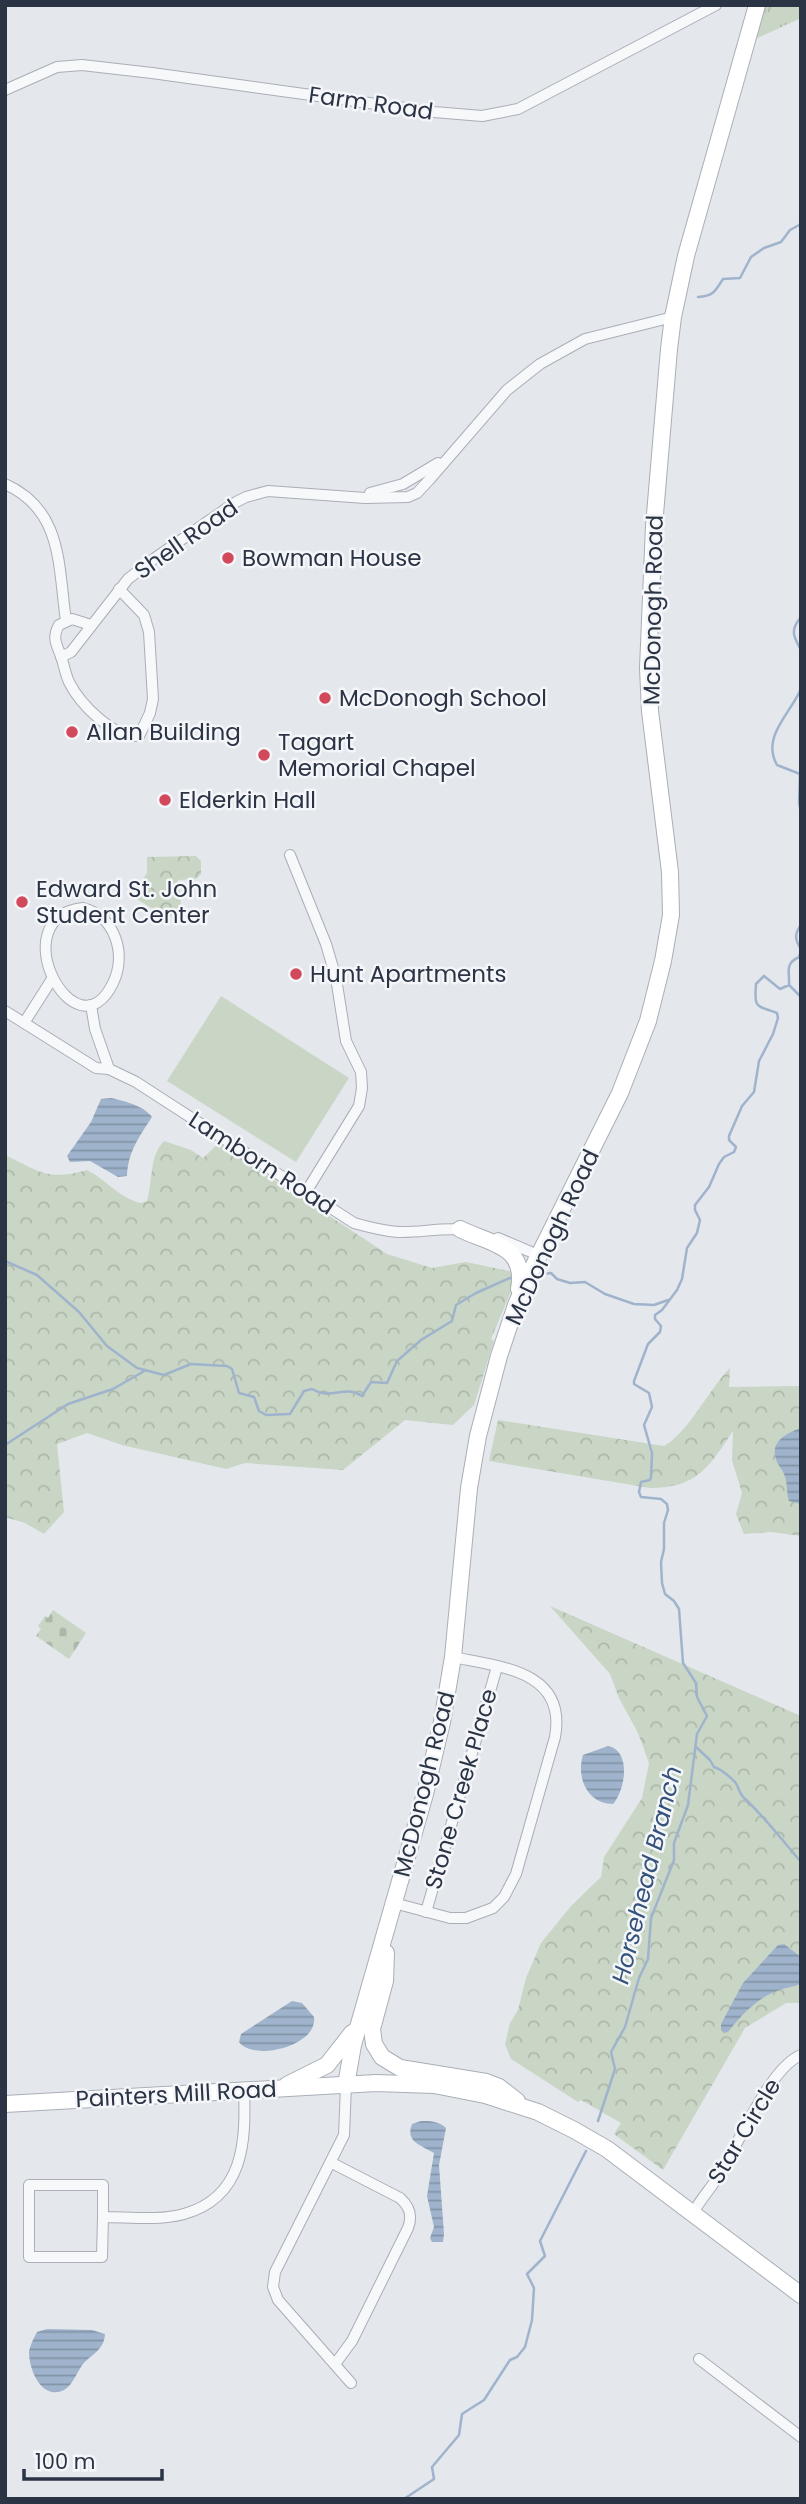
<svg xmlns="http://www.w3.org/2000/svg" width="806" height="2504" viewBox="0 0 806 2504" font-family="Poppins,sans-serif">
<style>
.grass{fill:url(#grass-tufts)}
.cemetery{fill:url(#cemetery-stones)}
.park{fill:url(#park-crowns)}
.pitch{fill:#c9d6c5}
.water{fill:url(#water-rules)}
.lines{fill:none;stroke-linecap:round;stroke-linejoin:round}
.stream{stroke:#9fb4cc;stroke-width:2.5}
.street-casing{stroke:#a9aeb7;stroke-width:12}
.secondary-casing{stroke:#a9aeb7;stroke-width:18}
.street{stroke:#f7f8fa;stroke-width:10}
.secondary{stroke:#fff;stroke-width:16}
.poi-dot{fill:#d1495b;stroke:#f4f6f9;stroke-width:2.5}
.labels{text-anchor:middle;stroke-width:5;stroke-linejoin:round;paint-order:stroke}
.street-label{font-size:23px;fill:#2b3445;stroke:#f4f6f9}
.poi-label{font-size:23px;fill:#2b3445;stroke:#f4f6f9;text-anchor:start}
.water-label{font-size:24px;font-style:italic;fill:#34527a;stroke:#f4f6f9}
</style>
<defs>
<pattern id="grass-tufts" width="24" height="20" patternUnits="userSpaceOnUse" patternTransform="scale(1.75)"><rect width="24" height="20" fill="#c9d6c5"/><path d="M3 7l-1-3M5 7V3M7 7l1-3M15 17l-1-3M17 17v-4M19 17l1-3" fill="none" stroke="#adb8ab"/></pattern>
<pattern id="cemetery-stones" width="16" height="16" patternUnits="userSpaceOnUse" patternTransform="scale(1.75)"><rect width="16" height="16" fill="#c9d6c5"/><path d="M2 7V4a2 2 0 0 1 4 0v3zM10 15v-3a2 2 0 0 1 4 0v3z" fill="#adb8ab"/></pattern>
<pattern id="park-crowns" width="20" height="18" patternUnits="userSpaceOnUse" patternTransform="scale(1.75)"><rect width="20" height="18" fill="#c9d6c5"/><path d="M2 6a3 3 0 1 1 6 0M12 15a3 3 0 1 1 6 0" fill="none" stroke="#adb8ab"/></pattern>
<pattern id="water-rules" width="6" height="5" patternUnits="userSpaceOnUse" patternTransform="scale(1.75)"><rect width="6" height="5" fill="#9fb4cc"/><path d="M0 2.5h6" fill="none" stroke="#8293a7"/></pattern>
</defs>
<rect width="100%" height="100%" fill="#e4e7ec"/>
<path class="grass" d="M763,5H801V18L753,40Z"/>
<path class="cemetery" d="M53,1610L86,1633L69,1659L36,1636L41,1629L38,1626L45,1616L48,1618Z"/>
<g class="park">
<path d="M196,856L201,861V874L196,879L178,880L181,904L169,919L132,896L147,873V857Z"/>
<path d="M164,1141L191,1150L203,1158L219,1143L387,1254L432,1268L466,1262L514,1272L512,1289L491,1339L494,1341L474,1405L453,1425L405,1420L343,1470L245,1463L226,1469L122,1445L87,1433L57,1444L64,1512L44,1534L25,1523L5,1517V1155C40,1172 48,1181 87,1170C108,1181 119,1198 141,1203L147,1201C153,1181 149,1156 164,1141Z"/>
<path d="M730,1368L729,1387L801,1386V1536L771,1532L744,1534L736,1514L742,1493L732,1460L733,1431C709,1467 697,1488 650,1488L489,1461L498,1420L664,1446C688,1433 709,1389 730,1368Z"/>
<path d="M550,1606L801,1716V2003H786L745,2028L663,2170L614,2134L621,2123L581,2100L578,2102L511,2059L505,2044L510,2023L518,2010L526,1978L541,1943L571,1906L601,1877L604,1857L642,1798L649,1763L638,1733L619,1698L610,1674Z"/>
</g>
<path class="pitch" d="M221,996L349,1078L296,1162L167,1081Z"/>
<g class="water">
<path d="M111,1098C125,1101 144,1106 152,1117C139,1137 128,1152 127,1176L118,1177L90,1161L70,1162L67,1156L91,1122L101,1099Z"/>
<path d="M801,1428V1504L789,1501C786,1492 788,1483 784,1474C782,1469 777,1464 776,1459C770,1441 787,1433 801,1428Z"/>
<path d="M608,1746C632,1751 625,1791 613,1804C587,1804 576,1777 583,1755Z"/>
<path d="M784,1944L801,1957V1984C792,1987 783,1988 774,1992C754,2001 741,2016 728,2032L724,2033L721,2030V2024L743,1983L778,1945Z"/>
<path d="M292,2001L302,2003L314,2017C318,2046 254,2062 239,2042L241,2034Z"/>
<path d="M421,2121C430,2121 439,2121 446,2128L439,2165L444,2234L443,2242H432L430,2238L434,2227L427,2196L434,2153C421,2145 405,2142 412,2124Z"/>
<path d="M47,2329L92,2330L105,2334C104,2350 93,2353 83,2364C77,2372 72,2386 64,2390C41,2401 29,2369 29,2352C30,2345 34,2338 37,2332Z"/>
</g>
<g class="lines">
<g class="stream">
<path d="M698,297C713,296 715,292 723,279L740,278L751,257L764,248L781,242L790,230L801,224"/>
<path d="M801,586V594"/>
<path d="M801,617C790,630 793,636 801,650"/>
<path d="M801,689C790,714 761,737 777,765L800,774L799,802L801,813"/>
<path d="M801,925C794,934 795,940 801,949"/>
<path d="M789,985L801,997"/>
<path d="M5,1261L37,1275L79,1312L107,1346L137,1368L164,1375L191,1364L227,1366L232,1369L239,1393L254,1397L259,1411L266,1415L290,1414L304,1391L312,1389C332,1401 344,1384 362,1396L371,1382L387,1383L397,1361L421,1340L452,1321L456,1305L476,1293L510,1278"/>
<path d="M542,1274L551,1273L557,1279L570,1283L585,1282L605,1294L634,1304L654,1305L668,1300"/>
<path d="M5,1445L68,1404L113,1389L146,1370"/>
<path d="M696,1747L710,1760L714,1767C721,1769 730,1777 735,1782C739,1787 739,1793 743,1797C764,1816 782,1840 801,1862"/>
<path d="M598,2121L615,2069L611,2052L625,2027L639,1978L648,1959L651,1918L674,1860V1843L688,1805L697,1734L707,1716L697,1697L696,1683L683,1663L679,1609L674,1601L665,1594L662,1583L661,1562L664,1549V1523L668,1510L667,1504L661,1499L641,1497L639,1492L641,1482L650,1480L651,1477L652,1453L644,1425L652,1407L649,1393L634,1384V1381L648,1344L660,1332L661,1326L655,1319V1315L662,1310L677,1290L682,1279L687,1248L697,1233L700,1220L695,1210V1205L709,1187L719,1164L724,1157L734,1152L736,1147L729,1140V1136L742,1106L754,1092L759,1061L773,1034L778,1018L777,1013C756,1005 754,1009 756,984L764,976L780,989L789,985C790,972 784,964 799,957L801,951"/>
<path d="M404,2499L434,2479L432,2467L459,2435L462,2414L484,2400L510,2360L517,2357L525,2347L532,2320L534,2288L527,2274L545,2256L540,2241L586,2151"/>
</g>
<g class="street-casing">
<g id="street">
<path d="M5,90L57,67L82,65L152,73L434,112L482,116L518,109L716,5"/>
<path d="M5,484C63,510 58,565 66,621"/>
<path d="M370,493L403,484L438,463"/>
<path d="M91,625L72,619L59,625C52,637 56,644 61,656C64,665 65,673 69,682C80,704 113,738 139,736L150,713L153,699L149,632L144,615L119,589"/>
<path d="M61,657L71,652L128,579L155,558L236,502L246,497L268,491L365,498L408,497L417,493L430,479L507,390L540,364L585,339L673,317"/>
<path d="M290,855L326,944L336,978L346,1041L361,1072L362,1088L359,1106L306,1192"/>
<path d="M83,908C115,916 127,954 113,983C76,1060 0,917 83,908Z"/>
<path d="M91,1005L95,1029L109,1069"/>
<path d="M5,1011L96,1068L109,1069L136,1082L354,1223C368,1227 383,1231 398,1232C420,1233 443,1227 465,1230"/>
<path d="M24,1023L52,979"/>
<path d="M498,1238L538,1255"/>
<path d="M394,1903L450,1918H466L493,1908L504,1897L516,1874L555,1737C567,1671 501,1667 453,1657"/>
<path d="M426,1912L497,1667"/>
<path d="M346,2085L344,2135L275,2272L273,2287L278,2300L351,2383"/>
<path d="M332,2163L400,2198C409,2206 413,2215 408,2228L352,2341L335,2364"/>
<path d="M693,2213C700,2200 710,2189 718,2177C738,2146 769,2068 801,2055"/>
<path d="M103,2217V2185H29V2257H102L103,2217C129,2217 159,2221 184,2214C244,2197 246,2142 244,2090"/>
<path d="M699,2359L801,2437"/>
</g>
</g>
<g class="secondary-casing">
<g id="secondary">
<path d="M460,1229C490,1244 527,1245 519,1289"/>
<path d="M386,1953L385,1981L372,2029L374,2044L382,2057L400,2068L486,2082L499,2087L517,2101"/>
<path d="M287,2085L327,2065L352,2033"/>
<path d="M346,2085L353,2045L425,1794L442,1722L453,1657L469,1488L478,1436L499,1356L516,1305L530,1273L620,1093L648,1021L663,961L671,915L670,872L650,711L648,668L654,526L669,349L673,317L686,256L757,5"/>
<path d="M5,2104L376,2083L434,2085L485,2095L538,2112L574,2130L607,2149L801,2295"/>
</g>
</g>
<use href="#street" class="street"/>
<use href="#secondary" class="secondary"/>
</g>
<g class="poi-dot">
<circle cx="228" cy="558" r="7"/>
<circle cx="325" cy="698" r="7"/>
<circle cx="72" cy="732" r="7"/>
<circle cx="264" cy="755" r="7"/>
<circle cx="165" cy="800" r="7"/>
<circle cx="22" cy="902" r="7"/>
<circle cx="296" cy="974" r="7"/>
</g>
<g class="labels">
<g class="street-label">
<text transform="translate(371 103) rotate(8)" y="8">Farm Road</text>
<text transform="translate(186 539) rotate(-35)" y="8">Shell Road</text>
<text transform="translate(653 610) rotate(-89)" y="8">McDonogh Road</text>
<text transform="translate(262 1163) rotate(33)" y="8">Lamborn Road</text>
<text transform="translate(552 1237) rotate(-65)" y="8">McDonogh Road</text>
<text transform="translate(424 1784) rotate(-76)" y="8">McDonogh Road</text>
<text transform="translate(461 1789) rotate(-74)" y="8">Stone Creek Place</text>
<text transform="translate(176 2094) rotate(-3)" y="8">Painters Mill Road</text>
<text transform="translate(744 2131) rotate(-59)" y="8">Star Circle</text>
</g>
<g class="poi-label">
<text x="242" y="566">Bowman House</text>
<text x="339" y="706">McDonogh School</text>
<text x="86" y="740">Allan Building</text>
<text x="278" y="750">Tagart<tspan x="278" dy="26">Memorial Chapel</tspan></text>
<text x="179" y="808">Elderkin Hall</text>
<text x="36" y="897">Edward St. John<tspan x="36" dy="26">Student Center</tspan></text>
<text x="310" y="982">Hunt Apartments</text>
</g>
<g class="water-label">
<text transform="translate(647 1875) rotate(-76)" y="8">Horsehead Branch</text>
</g>
</g>
<rect width="806" height="2504" fill="none" stroke="#2b3445" stroke-width="14"/>
<path d="M24 2469v10h138v-10" fill="none" stroke="#2b3445" stroke-width="3.5"/>
<text x="35" y="2469" font-size="21" fill="#2b3445" stroke="#f4f6f9" stroke-width="5" paint-order="stroke">100 m</text>
</svg>
